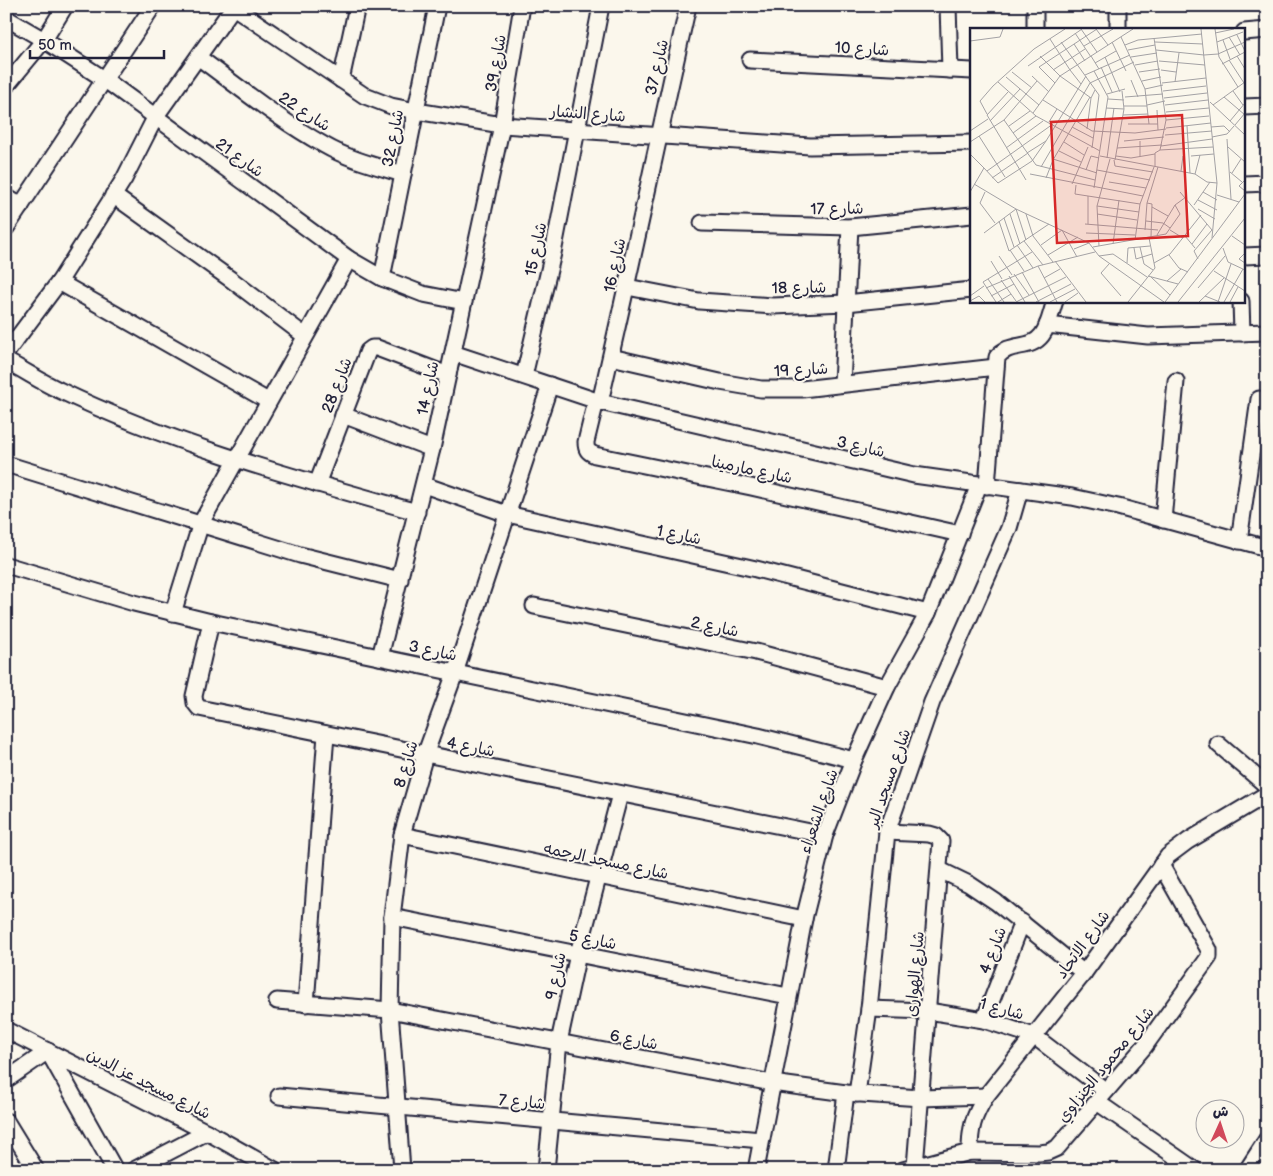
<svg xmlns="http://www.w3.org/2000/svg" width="1273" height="1176" viewBox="0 0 1273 1176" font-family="'Balsamiq Sans','Playpen Sans Arabic',sans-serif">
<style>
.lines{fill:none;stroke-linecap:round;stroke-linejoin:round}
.street-casing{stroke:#22223b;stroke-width:19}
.street{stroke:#fbf7ec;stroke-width:15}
.labels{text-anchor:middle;stroke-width:4;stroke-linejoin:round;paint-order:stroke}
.street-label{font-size:16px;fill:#22223b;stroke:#fbf7ec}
.inset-road{fill:none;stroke:#a4a2a5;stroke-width:1}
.view{fill:#d62828;fill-opacity:0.15;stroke:#d62828;stroke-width:2.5}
.inset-edge{fill:none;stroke:#22223b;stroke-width:2.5}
</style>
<rect width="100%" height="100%" fill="#fbf7ec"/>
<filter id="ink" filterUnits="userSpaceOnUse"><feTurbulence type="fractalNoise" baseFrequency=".02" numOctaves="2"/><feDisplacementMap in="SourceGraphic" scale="10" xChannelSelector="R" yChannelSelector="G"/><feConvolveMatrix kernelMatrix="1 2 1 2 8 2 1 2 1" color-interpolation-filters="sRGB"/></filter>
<g filter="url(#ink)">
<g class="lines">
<g class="street-casing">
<g id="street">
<path d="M232,6L365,96L391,106L416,111L502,125L810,146L972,143"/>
<path d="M948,6L950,70"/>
<path d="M1035,6V29"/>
<path d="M1118,6V29"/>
<path d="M6,18L44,40L104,79L349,259L382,278L423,294L464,302"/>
<path d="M1244,32L1267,30"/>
<path d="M198,57C239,87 279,120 324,145C348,159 376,166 403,174"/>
<path d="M750,60L972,71"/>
<path d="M341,80L357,6"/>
<path d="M6,86L44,40L65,6"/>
<path d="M1244,107L1267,106"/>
<path d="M1244,184L1267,183"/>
<path d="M113,195L233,281L305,336"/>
<path d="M6,197L21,206"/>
<path d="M702,223L850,227L972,215"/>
<path d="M6,228L153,6"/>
<path d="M1244,256L1267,255"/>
<path d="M382,278L437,6"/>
<path d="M59,282L268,401"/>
<path d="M627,287L699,301L773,306L846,303L972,290"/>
<path d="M1241,301L1242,333"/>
<path d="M1047,325L1148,336L1267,332"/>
<path d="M6,353L59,282L124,179L156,116L234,6"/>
<path d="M453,353L600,402L914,475L1072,497L1118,507L1267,548"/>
<path d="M611,357L720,382L761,389H802L996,367"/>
<path d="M6,361C24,370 41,382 59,390C173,445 296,478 417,512"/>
<path d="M524,376L553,253L601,6"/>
<path d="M842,384L850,227"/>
<path d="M596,401L586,442C586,450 588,452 595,455L751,487L960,534"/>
<path d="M600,402C631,270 658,138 688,6"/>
<path d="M343,415L432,449"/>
<path d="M6,464L300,555L400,580"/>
<path d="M317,484L368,351L372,348H377L448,375"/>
<path d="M424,485L507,514L756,569L928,613"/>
<path d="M987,486L997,357C1010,341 1030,351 1042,335C1049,326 1051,312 1055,301"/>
<path d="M1163,520L1176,381"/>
<path d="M1239,541L1259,399"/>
<path d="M6,565L134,603L211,622L758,736L854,760"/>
<path d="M534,606L756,652L887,687"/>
<path d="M173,613L201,523L349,259"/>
<path d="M211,622L194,696L195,703L199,708L825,835"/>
<path d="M380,657L432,449L502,125L522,6"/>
<path d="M1218,744L1267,786"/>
<path d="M887,832L929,834L936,836L941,841L915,1167"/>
<path d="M402,835L804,919"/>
<path d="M940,870L969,884L996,902L1084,973"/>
<path d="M392,917L788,996"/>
<path d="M277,1001L390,1010L772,1083L846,1093L921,1098L986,1096"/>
<path d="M306,1004L326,734"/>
<path d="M869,1009L928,1011L984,1020L1034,1036L1106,1091"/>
<path d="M984,1020L1022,922"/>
<path d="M6,1030L207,1132L275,1170"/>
<path d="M6,1080L48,1051L115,1170"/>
<path d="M857,1094L869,1009L887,832L932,702L1009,528L1020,490"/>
<path d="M279,1096L761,1140"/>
<path d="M1097,1102L1195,1170"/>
<path d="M6,1121L36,1170"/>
<path d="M970,1152C970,1128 973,1117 986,1096L1084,973L1168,856L1188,841L1267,794"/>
<path d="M134,1170L207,1132"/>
<path d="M402,1170L390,1010L392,917L402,835L425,755L455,673L550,385"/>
<path d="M546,1170L559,1042L578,954L620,794"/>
<path d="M756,1170L804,919L825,835L854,760L887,687L928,613L979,485"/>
<path d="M836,1170L846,1093"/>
<path d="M903,1170L970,1152L1039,1153L1048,1152L1057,1148L1144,1047L1209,957V950L1161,865"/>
<path d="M1247,1170L1267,1139"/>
</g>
</g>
<use href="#street" class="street"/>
</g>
</g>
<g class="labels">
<g class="street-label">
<text transform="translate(862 48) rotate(3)" y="6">شارع 10</text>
<text transform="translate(495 63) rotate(-80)" y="6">شارع 39</text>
<text transform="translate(656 67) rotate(-77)" y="6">شارع 37</text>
<text transform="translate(305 111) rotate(33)" y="6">شارع 22</text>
<text transform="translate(588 113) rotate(4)" y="6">شارع النشار</text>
<text transform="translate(392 138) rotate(-79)" y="6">شارع 32</text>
<text transform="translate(240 157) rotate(36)" y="6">شارع 21</text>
<text transform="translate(837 208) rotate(-1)" y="6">شارع 17</text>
<text transform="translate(535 249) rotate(-78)" y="6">شارع 15</text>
<text transform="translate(614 265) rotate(-78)" y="6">شارع 16</text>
<text transform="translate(799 287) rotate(-1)" y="6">شارع 18</text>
<text transform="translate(801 369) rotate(-3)" y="6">شارع 19</text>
<text transform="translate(336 385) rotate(-69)" y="6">شارع 28</text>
<text transform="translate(427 388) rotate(-78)" y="6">شارع 14</text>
<text transform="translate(861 446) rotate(13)" y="6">شارع 3</text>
<text transform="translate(752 469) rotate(12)" y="6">شارع مارمينا</text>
<text transform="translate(679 534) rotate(12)" y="6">شارع 1</text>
<text transform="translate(715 626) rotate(12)" y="6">شارع 2</text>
<text transform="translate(433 650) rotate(12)" y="6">شارع 3</text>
<text transform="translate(471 746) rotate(11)" y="6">شارع 4</text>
<text transform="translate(405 764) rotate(-73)" y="6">شارع 8</text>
<text transform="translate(888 778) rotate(-71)" y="6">شارع مسجد البر</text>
<text transform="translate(818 811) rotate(-71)" y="6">شارع الشعراء</text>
<text transform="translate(606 860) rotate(12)" y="6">شارع مسجد الرحمه</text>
<text transform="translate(593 939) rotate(11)" y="6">شارع 5</text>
<text transform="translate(1082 944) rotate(-54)" y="6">شارع الاتحاد</text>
<text transform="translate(992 950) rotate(-69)" y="6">شارع 4</text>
<text transform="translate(914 974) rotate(-85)" y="6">شارع الهوارى</text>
<text transform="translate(555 976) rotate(-78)" y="6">شارع 9</text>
<text transform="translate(1002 1008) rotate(15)" y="6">شارع 1</text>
<text transform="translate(634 1039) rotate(11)" y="6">شارع 6</text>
<text transform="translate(1105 1064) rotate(-51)" y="6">شارع محمود الجنزاوي</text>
<text transform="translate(149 1083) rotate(27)" y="6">شارع مسجد عز الدين</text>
<text transform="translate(522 1101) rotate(5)" y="6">شارع 7</text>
</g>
</g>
<g transform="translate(970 28)">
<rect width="275" height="275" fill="#fbf7ec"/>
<path class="inset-road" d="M111,1L127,24M126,1L138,17M231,1L247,155L242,210M245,1L249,29L268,59M105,5L121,29M245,5L264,1M267,7L275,23M151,9L175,61L179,96M259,9L270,27M184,10L196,92L190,122L185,125V139M80,11L100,42M253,12L260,31M0,13L30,9L33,1M91,14L129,67L122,120M142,14L156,43M185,14L233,16M247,14L273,4M104,16L115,33M155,17L168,12L232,6M114,18L143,1M158,22L185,17M186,22L234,27L248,26L275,14M70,28L90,48L121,70M121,28L129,41M267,28L275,41M135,29L150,64M161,29L187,25M259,32L274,55M189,33L235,37M125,35L146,23M252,36L275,24M165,37L188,33M58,38L112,1M131,39L142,64M83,42L115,21M100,42L111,56M191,42L206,44M42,44L62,60M169,44L190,41M115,47L160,27M62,48L79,64M36,49L69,77M161,52L168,69M172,53L191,49M28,54L66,88L130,123M205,54L209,25M85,55L69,39L127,1M192,55L236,50M175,61L193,57M193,63L236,58M263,63L273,77M38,64L17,87L56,152M137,66L155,61M155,69L193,66M254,69L275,87M194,70L237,65M138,71L154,72M73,72L122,103L165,105L196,101M240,74L275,107M177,77L195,73M195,77L238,72M243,77L275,54M154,78H177M136,80L154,81M187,82L188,102M196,84L239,80M63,85L90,48L163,1M17,86L10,73L23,58L64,21L95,1M153,87L178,86M34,92L66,137L125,152M196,92L239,88M20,93L50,61M260,93L275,75M79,94L87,81M158,96H188M265,97L275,85M39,98L60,83M217,98L220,145M102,99L123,110M241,99L254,98L260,104M196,100L241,95M117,101L121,70L125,62M0,103L18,91M43,105L66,88M195,107L242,103M9,108L35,149M242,109L257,106L264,98M257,111L261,171M154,113L194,109M170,113V129M0,114L34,92L67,53M94,114L114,127M191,118L242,111M258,119L275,134M36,120L73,93M147,120L192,117M190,122L243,119M89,123L111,134M57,125L76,113L116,48M0,126L14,140M130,128L225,146L237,154L247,155M146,128L161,130L185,126M221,128L244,126M137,130L144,80M83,131L127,145M144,132L145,138L183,144M145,132L154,81L152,63M71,139L120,55L164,34M116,142L121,128L129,130M127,142L180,152M17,143L83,96M211,143L213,128M260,144L272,154M262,145L271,131M60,146L173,168M225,146L230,127M22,150L58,125M76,150L83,132L120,69M275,152L269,158L275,163M139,154L176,160M4,156L46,181L119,215L129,228L194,274M102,156L118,119M106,157L105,166L170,176M124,160L138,69L124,43M0,164L14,140L28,155L62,133L76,113M15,164L10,175L25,195M210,164L242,202L224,223L228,231M233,164L247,172M247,167L269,174M228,172L247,182M177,175L182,176L181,209M224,177L240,154M127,178L169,184M182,179L198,188M228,181L245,191M40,186L50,216M56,186L63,208L83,234M127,186L167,192M34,190L44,219M29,193L39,223L79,196M176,193L193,195L200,200M115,196L188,202M118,196V168M175,202L177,175L188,139M200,202L213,210M14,205L46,181L56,212M116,205L165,207M187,207L205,177L216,169M215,208L225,220M262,208L275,217M165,212L170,176L184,139M54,213L73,237M143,216L149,172M222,216L237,196M47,217L63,240M71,217L92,202L107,229M129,218L127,178L140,131M123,219L196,206L210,186L205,177M170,219L174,236L183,242M164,220L166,231L182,226M253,220L258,234L275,242M104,221L119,215M40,222L54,243M275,225L269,231L275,235M78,227L108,209M199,227L209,240L218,244M29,228L42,247M129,228L143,226L177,249M21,233L32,251M85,233L116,274M157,235L158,220L180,218M184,235L200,226L231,187M139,236L131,245L151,268M68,238L87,274M244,243L275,263M52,244L69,274M44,246L59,267M39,248L55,274M178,248L208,256M181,249L200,267M74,250L90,241M18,251L34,274M31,252L46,273M197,253L211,241M16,260L68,238L125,224M228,260L255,228M0,268L14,258M21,268L44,256M235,268L250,274M0,273L9,268L15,274M26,274L13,254L62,224M28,274L41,266M46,274L96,249M66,274L101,256M80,274L105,261M95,274L108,265M158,274L185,240L179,210M195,274L275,166M208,274L275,190M229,274L254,250M248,274L261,236M254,274L273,241M260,274L268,259"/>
<path class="view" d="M212,87L218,208L87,215L81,94Z"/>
<rect width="275" height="275" class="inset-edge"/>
</g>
<rect width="1273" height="1176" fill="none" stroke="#fbf7ec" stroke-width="25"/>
<rect x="12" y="12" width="1248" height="1151" fill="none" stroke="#22223b" stroke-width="2" filter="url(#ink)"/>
<g transform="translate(1220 1124) rotate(3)"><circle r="24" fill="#fbf7ec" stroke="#a4a2a5"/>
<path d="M0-4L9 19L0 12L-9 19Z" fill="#d1495b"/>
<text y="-8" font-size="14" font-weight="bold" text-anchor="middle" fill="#22223b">ش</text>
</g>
<path d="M30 50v8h134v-8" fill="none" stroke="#22223b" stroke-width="2.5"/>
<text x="38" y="50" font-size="15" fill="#22223b" stroke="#fbf7ec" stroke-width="4" paint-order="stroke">50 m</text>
</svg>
